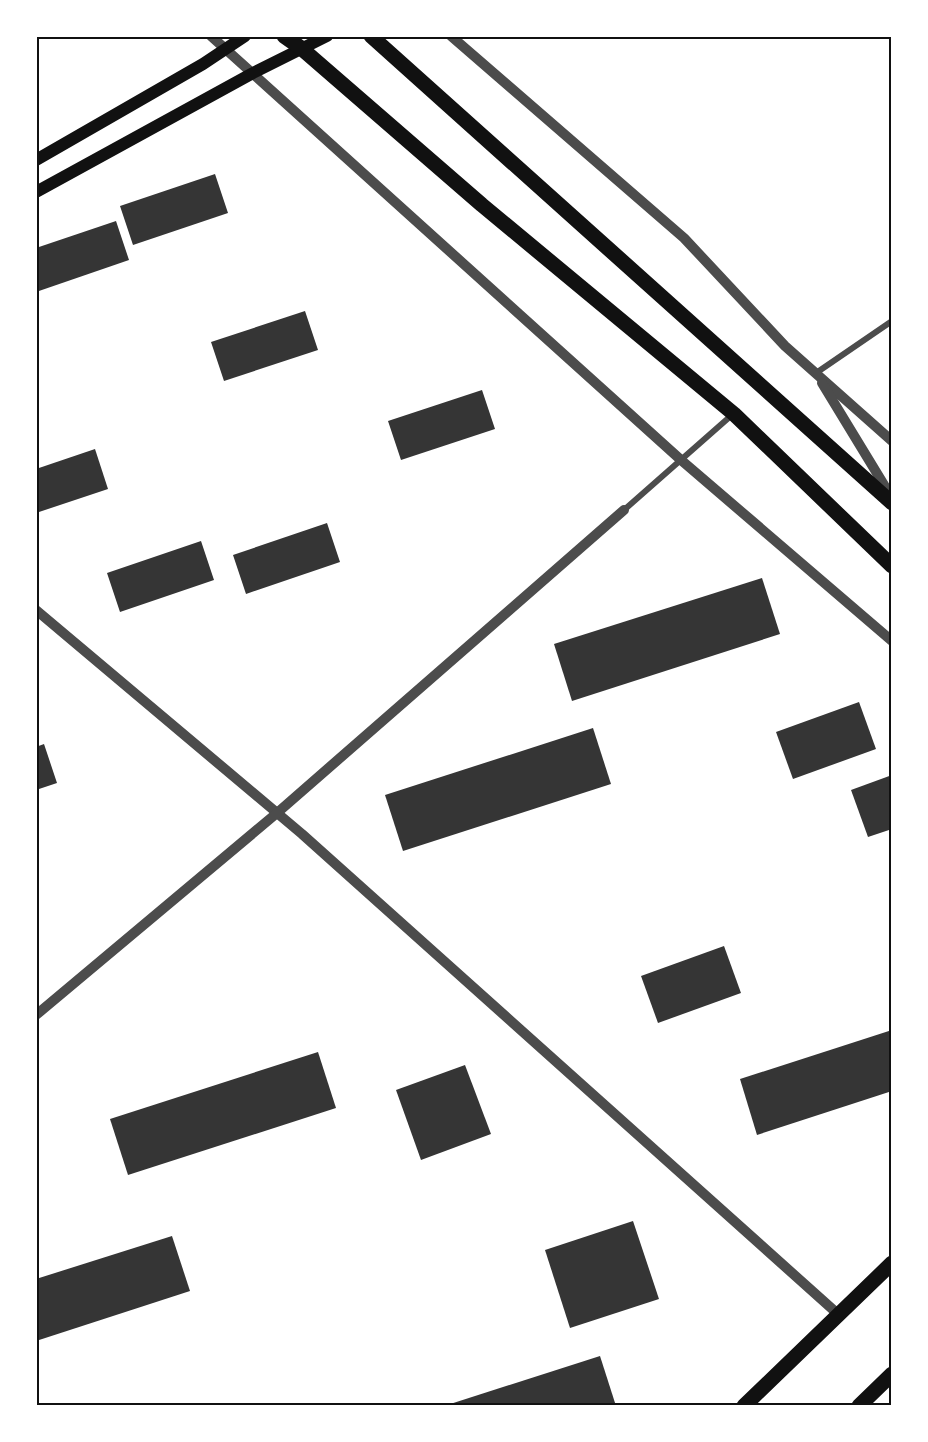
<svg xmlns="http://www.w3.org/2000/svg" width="928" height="1442" viewBox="0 0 928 1442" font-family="'Asap Condensed',sans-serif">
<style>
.building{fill:#353535}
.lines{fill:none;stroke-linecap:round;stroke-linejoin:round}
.minor{stroke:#4c4c4c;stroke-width:6}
.tertiary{stroke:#4c4c4c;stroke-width:10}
.secondary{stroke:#111;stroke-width:12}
.primary{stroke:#111;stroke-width:15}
.neatline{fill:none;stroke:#111;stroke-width:2}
</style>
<rect width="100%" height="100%" fill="#fff"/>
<g class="building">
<path d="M215,174L228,213L133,245L120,206Z"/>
<path d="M116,221L129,260L36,292V248Z"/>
<path d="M305,311L318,350L224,381L211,342Z"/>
<path d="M482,390L495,429L401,460L388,421Z"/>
<path d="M95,449L108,489L36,513V469Z"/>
<path d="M327,523L340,562L246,594L233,555Z"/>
<path d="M201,541L214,580L120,612L107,573Z"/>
<path d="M762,578L780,634L572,701L554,644Z"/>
<path d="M859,702L876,749L793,779L776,732Z"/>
<path d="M593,728L611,784L403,851L385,795Z"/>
<path d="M44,744L57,783L36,790V747Z"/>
<path d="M892,775V829L868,837L851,790Z"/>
<path d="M724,946L741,993L658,1023L641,976Z"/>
<path d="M892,1030V1091L757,1135L740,1079Z"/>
<path d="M318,1052L336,1108L128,1175L110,1119Z"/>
<path d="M465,1065L491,1134L421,1160L396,1090Z"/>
<path d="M633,1221L659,1299L570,1328L545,1250Z"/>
<path d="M172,1236L190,1291L36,1341V1279Z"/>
<path d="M600,1356L616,1406H444Z"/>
</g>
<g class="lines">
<g class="minor">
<path d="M816,373L892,321"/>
<path d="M624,510L733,414"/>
</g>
<g class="tertiary">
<path d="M211,36L681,460L892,641"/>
<path d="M451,36L684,238L785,346L892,441"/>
<path d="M822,383L892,498"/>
<path d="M36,610L302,834L839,1315"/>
<path d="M36,1015L277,813L624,510"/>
</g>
<g class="secondary">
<path d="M36,160L203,64L245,36"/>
<path d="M36,192L253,73L327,36"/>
</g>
<g class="primary">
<path d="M284,36L301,48L482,205L734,414L892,566"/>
<path d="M371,36L892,503"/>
<path d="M744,1406L892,1263"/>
<path d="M859,1406L892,1374"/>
</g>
</g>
<rect width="928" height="1442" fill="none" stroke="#ffffff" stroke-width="75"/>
<rect x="38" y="38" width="852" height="1366" class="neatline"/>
</svg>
